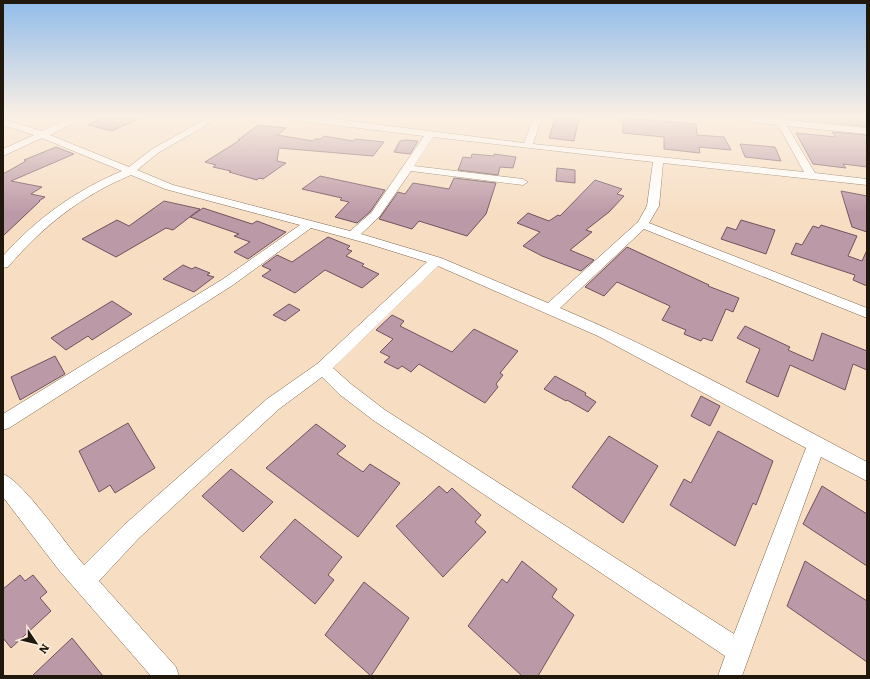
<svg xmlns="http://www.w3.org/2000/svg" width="870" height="679" viewBox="0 0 870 679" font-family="Literata,serif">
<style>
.green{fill:#bfc49f}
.building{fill:#bc99a7;stroke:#70515e}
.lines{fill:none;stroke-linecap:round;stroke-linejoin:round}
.minor-casing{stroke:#7a644c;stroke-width:1}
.minor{fill:#fff;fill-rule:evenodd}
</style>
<rect width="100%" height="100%" fill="#f7dec3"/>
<path class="green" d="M738,117H867V128Z"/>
<g class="building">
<path d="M105,117H142L112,131L88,125Z"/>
<path d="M555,117H579L574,141L549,138Z"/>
<path d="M623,118L696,124L697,135L724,137L731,150L699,147L700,153L664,149V137L623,133Z"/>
<path d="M258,125L286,128L277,135L313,141L315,139H321L324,136L353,141L355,139L384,142L373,156L279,148L277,161L286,163L263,179L259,178L257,180L229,172L231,171L213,167L216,165L205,162L240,140H238Z"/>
<path d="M832,132L867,135V167L843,164L846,168L813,164L796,133L836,137Z"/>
<path d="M400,141L406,140L418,141L410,154L394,152Z"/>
<path d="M740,144L775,147L781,161L745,157Z"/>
<path d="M56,147L74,154L11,181L42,187L31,194L45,197L39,201H40L3,236V174L26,161L24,160Z"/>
<path d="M472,154L494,156V154L516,157L513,168L500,167L498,175L458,170L463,157L471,158Z"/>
<path d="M557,168L575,170V183L556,181Z"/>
<path d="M320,176L385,190L370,212L357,223L335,217L349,202L340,200L342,198L302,189Z"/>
<path d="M454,178L496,183L486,214L467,236L419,221L412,229L379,219L398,192L405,194L413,183L449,189Z"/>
<path d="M595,180L622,189L617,194L624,196L609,212L586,230L592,232L570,250L594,260L581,271L542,256L523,246L540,232L517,223L528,213L549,221L558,215L560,216Z"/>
<path d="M841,191L867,196V232L852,227Z"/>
<path d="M164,201L200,209L173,230L166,228L116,257L82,239L117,220L129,226Z"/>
<path d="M203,208L252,224L257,221L286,232L248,259L234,252L250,242L234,236L239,234L190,217Z"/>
<path d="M741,220L775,230L766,254L721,239L727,227L736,230Z"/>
<path d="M821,225L857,236L848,256L862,261L867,250V286L853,280L855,275L791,254L796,243L802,245L813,226L819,228Z"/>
<path d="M328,237L350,246L347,249L352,251L346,256L364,264L362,266L379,274L362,288L325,270L295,293L262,276L271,270L262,266L277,255L292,262Z"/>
<path d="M627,247L709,285L708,286L739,298L733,312L726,309L712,341L703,338L701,341L684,334L686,330L662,320L670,306L617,282L604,296L585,287Z"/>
<path d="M183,265L192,269L195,267L210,273L207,275L214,277L194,292L163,279Z"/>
<path d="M112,301L132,314L92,340L88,336L66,350L51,338Z"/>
<path d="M289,304L300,310L285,321L273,315Z"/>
<path d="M392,315L404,321L400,326L452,352L474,329L518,351L500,373L503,375L496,384L498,387L485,403L419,364L411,372L402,366L398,369L384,362L390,357L380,352L393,339L376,330Z"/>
<path d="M745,326L790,347L788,350L813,361L822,333L867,351V370L853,364L845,390L790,365L778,397L746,382L760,349L737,338Z"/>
<path d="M55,356L65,374L20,400L11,377Z"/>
<path d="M555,376L586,393L585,395L596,402L588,412L567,400L566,401L544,389Z"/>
<path d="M701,396L720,406L710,426L691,416Z"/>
<path d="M128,423L155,468L115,493L110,485L99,492L79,451Z"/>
<path d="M316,424L346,446L337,454L363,472L370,464L400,483L358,537L266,468Z"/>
<path d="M718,431L773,461L756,505L753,503L735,546L670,505L684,479L691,483Z"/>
<path d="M609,436L658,466L623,523L572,487Z"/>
<path d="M231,469L273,502L243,532L202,496Z"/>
<path d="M439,486L447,493L452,488L481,515L475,522L486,532L443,577L396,526Z"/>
<path d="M822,486L867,514V566L803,524Z"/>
<path d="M295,519L342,557L328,575L334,580L315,604L260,557Z"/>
<path d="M522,561L557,589L552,597L574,615L538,676H522L468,626L502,579L507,583Z"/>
<path d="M805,561L867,601V662L787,606Z"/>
<path d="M20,575L25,581L33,575L47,592L40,598L51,611L11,648L3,638V589Z"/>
<path d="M364,582L409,618L371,676L325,635Z"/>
<path d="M72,638L103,676H32Z"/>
</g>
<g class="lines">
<g class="minor-casing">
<path id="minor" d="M72,117H84L50,135L129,167L152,149L209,117H220L158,153L137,170L173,185L350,231L371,213L424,136L293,120L289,117H318L524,143L534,117H542L533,144L804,172L778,125L739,120L735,117H760L867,128V134L787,126L815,173L867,179V185L663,163L659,206L649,223L867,308V318L644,229L560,308C665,352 766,409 867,462V481L821,457L742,676H718L725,656L373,420L339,394L322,377L279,409L138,539L99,581L176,667L179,676H151L58,569L3,497V474C24,482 66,545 84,565L124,525L267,399L317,364L427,262L366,243L311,228L233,285L9,428L3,430V414L223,279L300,225L165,189L131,175C81,196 43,226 8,267L3,268V256C36,219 76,190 122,171L42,138L3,156V149L34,135L3,125V119L42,131ZM433,137L653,162L647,206L638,222L548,303L441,258L361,234L379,217L411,171L523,185L528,182L523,179L414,166ZM438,266L598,336L806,448L734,634L385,410L351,384L333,368Z"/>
</g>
<use href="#minor" class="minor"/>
</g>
<linearGradient id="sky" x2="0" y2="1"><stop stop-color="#91bcea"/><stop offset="0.55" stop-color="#fbf0e4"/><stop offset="1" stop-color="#fbf0e4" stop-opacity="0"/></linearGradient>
<rect width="870" height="213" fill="url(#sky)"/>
<rect width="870" height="679" fill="none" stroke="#20170d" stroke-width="8"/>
<g transform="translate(36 643) rotate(125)" stroke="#fceddd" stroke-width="3" paint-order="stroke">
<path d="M0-3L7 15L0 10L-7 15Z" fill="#20170d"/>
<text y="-6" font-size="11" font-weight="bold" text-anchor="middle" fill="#20170d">N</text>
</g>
</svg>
